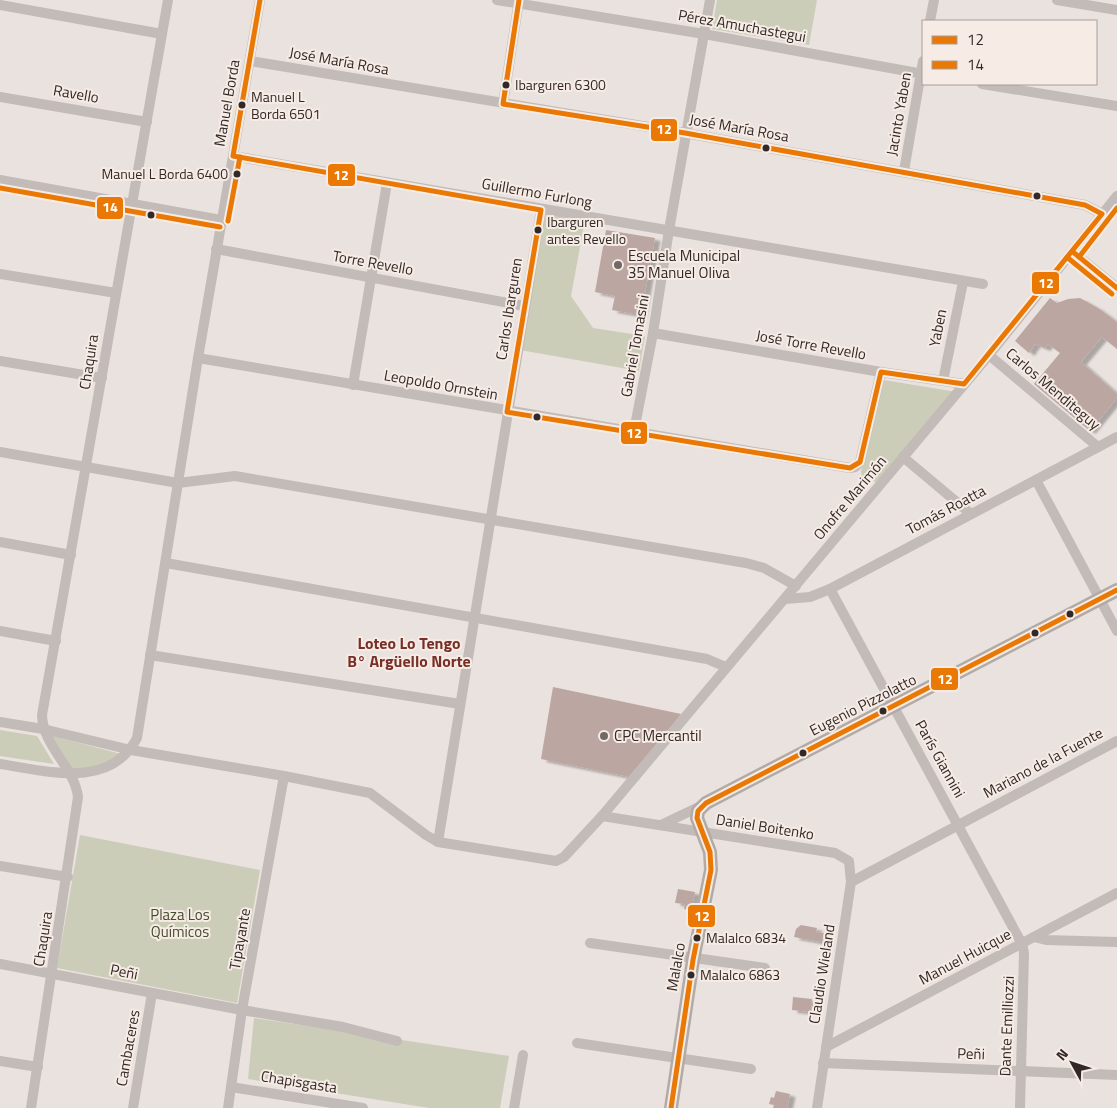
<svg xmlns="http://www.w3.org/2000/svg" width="1117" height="1108" viewBox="0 0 1117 1108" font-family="'Titillium Web',sans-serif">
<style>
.green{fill:#cccdb9}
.building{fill:#bba6a2;filter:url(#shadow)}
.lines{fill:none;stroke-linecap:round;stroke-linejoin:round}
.minor{stroke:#c2bbb8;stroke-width:10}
.major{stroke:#b1aaa7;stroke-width:14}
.bus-1-casing{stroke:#f6ece5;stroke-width:9}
.bus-2-casing{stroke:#f6ece5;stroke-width:9}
.bus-1{stroke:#ea7804;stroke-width:5}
.bus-2{stroke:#ea7804;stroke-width:5}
.bus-dot{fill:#322827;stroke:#f6ece5;stroke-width:2}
.poi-dot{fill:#726967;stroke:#f6ece5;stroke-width:2}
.labels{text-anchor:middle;stroke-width:4;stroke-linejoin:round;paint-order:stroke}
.bus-label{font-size:14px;fill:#322827;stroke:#f6ece5;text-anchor:start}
.street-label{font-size:15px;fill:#322827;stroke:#f6ece5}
.poi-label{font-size:15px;fill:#322827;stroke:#f6ece5;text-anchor:start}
.park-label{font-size:15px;fill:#464d2d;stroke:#f6ece5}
.neighbourhood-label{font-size:16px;font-weight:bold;fill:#782f28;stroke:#f6ece5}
.line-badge{stroke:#f6ece5;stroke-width:2}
.badge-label{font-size:14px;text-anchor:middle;font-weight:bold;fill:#fff}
</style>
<defs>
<filter id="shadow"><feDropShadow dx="5.5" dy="3" stdDeviation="1" flood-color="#0004"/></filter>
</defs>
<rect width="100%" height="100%" fill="#e9e2de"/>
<g class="green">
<path d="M717,0H817L809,45L712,29Z"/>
<path d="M543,213L585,220L571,296L593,328L645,336L639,371L520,350Z"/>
<path d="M884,380L957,392L881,484L862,477L861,471Z"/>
<path d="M0,730L37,736L54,764L0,756Z"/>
<path d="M49,735L121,754L107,763L72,772Z"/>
<path d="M80,835L260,870L237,1003L57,968Z"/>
<path d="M254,1018L509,1056L500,1108H429L248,1079Z"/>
</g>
<g class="building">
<path d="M606,230L655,238L641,315L612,310L615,296L595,292Z"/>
<path d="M1050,298L1057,303L1068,299L1080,298L1098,308L1117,322V349L1102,337L1081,362L1117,394V398L1090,431L1034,384L1060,353L1048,344L1045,348L1035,344L1029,353L1015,341Z"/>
<path d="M553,687L681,714L630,777L541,759Z"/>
<path d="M678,889L695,892L691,911L684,909L685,904L675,903Z"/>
<path d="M801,925L817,928L816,932L824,933L822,942L794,937L796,929Z"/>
<path d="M793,997L812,999L811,1012L792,1010Z"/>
<path d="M776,1091L790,1094L787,1108H773L774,1105L769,1104L771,1097L774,1098Z"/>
</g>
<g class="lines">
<g class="minor">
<path d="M497,0L704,34L923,74"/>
<path d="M1057,0L1117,10"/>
<path d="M0,5L162,34"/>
<path d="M930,21L934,0"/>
<path d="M250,61L685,133L1085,205L1102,214"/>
<path d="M982,84L1117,106"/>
<path d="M0,97L147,122"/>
<path d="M503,104L519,0"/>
<path d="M233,156L983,284"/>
<path d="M904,171L923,61"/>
<path d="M0,180L221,220"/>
<path d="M216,249L525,306"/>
<path d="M1073,252L1117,288"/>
<path d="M0,274L116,293"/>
<path d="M653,333L881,372L964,384"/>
<path d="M989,355L1098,447"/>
<path d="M198,358L850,468L855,467L860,462L881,372"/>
<path d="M0,361L102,378"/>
<path d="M943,381L963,282"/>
<path d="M353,385L387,183"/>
<path d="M634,431L653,333L669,230L710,0"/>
<path d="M0,452L178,483L235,476L746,563L764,568L796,586"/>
<path d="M903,457L971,514"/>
<path d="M1036,480L1117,631"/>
<path d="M0,542L71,555"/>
<path d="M166,563L707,659L726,667"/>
<path d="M830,589L1022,944L1024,953L1020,1108"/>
<path d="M785,599L810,597L830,589L1117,437"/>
<path d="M0,631L56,641"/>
<path d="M150,655L460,704"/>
<path d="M0,722L43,729L131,750L284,776L370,793L426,835L438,842L556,861L564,857L602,816L989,355L1117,196"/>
<path d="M0,764C46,771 110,790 137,738L198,358L260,0"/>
<path d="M602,816L835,853L849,861L851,882L817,1108"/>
<path d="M661,825L703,805"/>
<path d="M438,842L541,210"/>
<path d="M0,866L68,877"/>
<path d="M851,882L1117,741"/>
<path d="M1034,937L1046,940L1117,942"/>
<path d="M590,943L765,968"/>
<path d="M0,964L242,1010L343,1027L397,1041"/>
<path d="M577,1043L751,1069"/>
<path d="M826,1047L1117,893"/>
<path d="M0,1061L38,1067"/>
<path d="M823,1063L1117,1075"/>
<path d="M231,1087L363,1108"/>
<path d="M31,1108L78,797C74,766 43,747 42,715L168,0"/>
<path d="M133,1108L152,993"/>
<path d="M228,1108L242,1010L284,776"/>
<path d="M514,1108L523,1055"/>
</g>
<path class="major" d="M671,1108L693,960L711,870L710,852L697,818L698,811L706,803L1117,590"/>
<g class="bus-1-casing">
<g id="bus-1">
<path d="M260,0L233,156L541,210L507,412L850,468L860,462L881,372L964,384L1102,214L1085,205L685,133L503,104L519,0"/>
<path d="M1073,252L1117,288"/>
<path d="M671,1108L693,960L711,870L710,852L697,818L698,811L706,803L1117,590"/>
</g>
</g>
<g class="bus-2-casing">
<g id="bus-2">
<path d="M0,188L220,227"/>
<path d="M228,221L240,157"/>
<path d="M1079,257L1117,208"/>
<path d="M1068,258L1112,294"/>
</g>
</g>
<use href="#bus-1" class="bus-1"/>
<use href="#bus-2" class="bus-2"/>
</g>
<g class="bus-dot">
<circle cx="506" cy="85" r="4.5"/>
<circle cx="242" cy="105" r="4.5"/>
<circle cx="766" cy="148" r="4.5"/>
<circle cx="237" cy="174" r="4.5"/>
<circle cx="1037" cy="196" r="4.5"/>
<circle cx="151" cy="215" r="4.5"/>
<circle cx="538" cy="230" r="4.5"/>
<circle cx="537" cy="417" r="4.5"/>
<circle cx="1070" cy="614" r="4.5"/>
<circle cx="1035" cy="633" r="4.5"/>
<circle cx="883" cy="711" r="4.5"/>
<circle cx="803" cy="753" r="4.5"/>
<circle cx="697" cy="938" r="4.5"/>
<circle cx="691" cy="975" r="4.5"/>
</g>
<g class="poi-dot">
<circle cx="618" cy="265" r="5"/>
<circle cx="604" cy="736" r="5"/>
</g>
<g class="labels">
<g class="bus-label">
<text x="515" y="90">Ibarguren 6300</text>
<text x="251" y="102">Manuel L<tspan x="251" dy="17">Borda 6501</tspan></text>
<text x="228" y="179" text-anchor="end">Manuel L Borda 6400</text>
<text x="547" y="227">Ibarguren<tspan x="547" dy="17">antes Revello</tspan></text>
<text x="706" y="943">Malalco 6834</text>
<text x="700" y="980">Malalco 6863</text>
</g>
<g class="street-label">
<text transform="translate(742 26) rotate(10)" y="5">Pérez Amuchastegui</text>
<text transform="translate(339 61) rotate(10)" y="5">José María Rosa</text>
<text transform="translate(76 94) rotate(10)" y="5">Ravello</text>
<text transform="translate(227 103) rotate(-80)" y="5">Manuel Borda</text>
<text transform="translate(899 114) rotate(-80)" y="5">Jacinto Yaben</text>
<text transform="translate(739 128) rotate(10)" y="5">José María Rosa</text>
<text transform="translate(537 193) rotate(10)" y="5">Guillermo Furlong</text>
<text transform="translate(373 263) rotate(10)" y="5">Torre Revello</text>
<text transform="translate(509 309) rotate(-81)" y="5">Carlos Ibarguren</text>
<text transform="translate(938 328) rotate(-79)" y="5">Yaben</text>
<text transform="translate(811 345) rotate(10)" y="5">José Torre Revello</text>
<text transform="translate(635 346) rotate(-80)" y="5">Gabriel Tomasini</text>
<text transform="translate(89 362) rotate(-81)" y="5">Chaquira</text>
<text transform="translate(441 385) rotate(10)" y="5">Leopoldo Ornstein</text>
<text transform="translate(1053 389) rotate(40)" y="5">Carlos Menditeguy</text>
<text transform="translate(850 498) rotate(-50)" y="5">Onofre Marimón</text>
<text transform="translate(946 510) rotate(-28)" y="5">Tomás Roatta</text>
<text transform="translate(863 705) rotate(-27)" y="5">Eugenio Pizzolatto</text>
<text transform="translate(940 759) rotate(61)" y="5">París Giannini</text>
<text transform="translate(1043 763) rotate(-28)" y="5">Mariano de la Fuente</text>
<text transform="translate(765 827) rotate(9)" y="5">Daniel Boitenko</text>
<text transform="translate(43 939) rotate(-81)" y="5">Chaquira</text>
<text transform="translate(240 939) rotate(-80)" y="5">Tipayante</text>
<text transform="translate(965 957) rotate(-28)" y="5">Manuel Huicque</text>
<text transform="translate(676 967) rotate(-80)" y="5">Malalco</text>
<text transform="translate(124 972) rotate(11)" y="5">Peñi</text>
<text transform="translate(822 974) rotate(-81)" y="5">Claudio Wieland</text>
<text transform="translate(1007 1026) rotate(-88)" y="5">Dante Emilliozzi</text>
<text transform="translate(128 1048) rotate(-80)" y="5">Cambaceres</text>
<text transform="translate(971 1054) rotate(2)" y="5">Peñi</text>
<text transform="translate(299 1082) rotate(9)" y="5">Chapisgasta</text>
</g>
<g class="poi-label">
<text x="628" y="261">Escuela Municipal<tspan x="628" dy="17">35 Manuel Oliva</tspan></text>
<text x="614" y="741">CPC Mercantil</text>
</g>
<g class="park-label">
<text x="180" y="920">Plaza Los<tspan x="180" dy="17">Químicos</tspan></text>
</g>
<g class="neighbourhood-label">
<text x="409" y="649">Loteo Lo Tengo<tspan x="409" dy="18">B° Argüello Norte</tspan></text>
</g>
</g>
<g class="line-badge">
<rect x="650" y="118" width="28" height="24" rx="5" fill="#ea7804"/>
<rect x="327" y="163" width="29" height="24" rx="5" fill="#ea7804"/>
<rect x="96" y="196" width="28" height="24" rx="5" fill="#ea7804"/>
<rect x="1031" y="271" width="29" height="24" rx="5" fill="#ea7804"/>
<rect x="620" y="421" width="28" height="24" rx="5" fill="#ea7804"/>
<rect x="930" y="667" width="29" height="24" rx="5" fill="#ea7804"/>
<rect x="687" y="904" width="29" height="24" rx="5" fill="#ea7804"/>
</g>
<g class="badge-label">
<text x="664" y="134">12</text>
<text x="341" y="180">12</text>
<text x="110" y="212">14</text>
<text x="1046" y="288">12</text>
<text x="634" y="438">12</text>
<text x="945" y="684">12</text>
<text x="702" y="921">12</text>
</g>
<rect x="922" y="20" width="175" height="65" fill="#f6ece5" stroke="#a89e99"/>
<rect x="932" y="36" width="25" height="8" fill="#ea7804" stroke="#a89e99"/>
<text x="967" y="45" font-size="15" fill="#322827">12</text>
<rect x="932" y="61" width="25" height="8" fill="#ea7804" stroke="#a89e99"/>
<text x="967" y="70" font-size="15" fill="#322827">14</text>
<g transform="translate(1072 1063) rotate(310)" stroke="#f6ece5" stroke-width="4" paint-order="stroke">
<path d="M0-4L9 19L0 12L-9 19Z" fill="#322827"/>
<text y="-8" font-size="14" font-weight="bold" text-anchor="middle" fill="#322827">N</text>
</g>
</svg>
